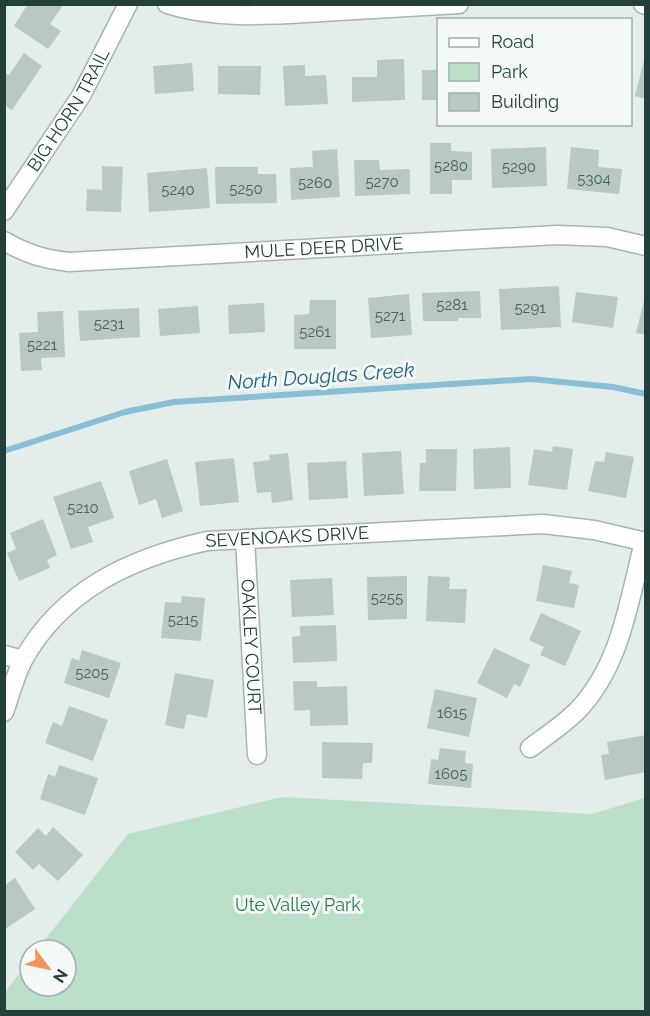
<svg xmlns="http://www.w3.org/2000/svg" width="650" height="1016" viewBox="0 0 650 1016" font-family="Raleway,sans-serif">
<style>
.green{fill:#bbdfc9}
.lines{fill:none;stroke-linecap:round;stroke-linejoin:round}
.stream{stroke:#89bfd4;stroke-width:6}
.building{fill:#b8c8c3}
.minor-casing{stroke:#a5b5b2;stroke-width:21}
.minor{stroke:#fff;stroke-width:18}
.labels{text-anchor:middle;stroke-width:6;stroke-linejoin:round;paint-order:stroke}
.number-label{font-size:15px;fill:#48615d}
.street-label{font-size:18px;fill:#223f3b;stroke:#f4f9f7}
.park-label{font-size:18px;fill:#2a7852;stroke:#f4f9f7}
.water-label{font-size:20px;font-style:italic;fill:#1a607e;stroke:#f4f9f7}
</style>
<rect width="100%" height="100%" fill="#e3edea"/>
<path class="green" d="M282,797L592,814L645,798V1011H5V992L30,960V986H66V950H37L128,834Z"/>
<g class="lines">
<path class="stream" d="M4,451L125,412L174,402L531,379L613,387L646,394"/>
</g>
<g class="building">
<path d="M28,4H59L62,7L50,24L61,31L48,49L14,26Z"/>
<path d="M24,53L42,66L12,110L4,105V72L9,75Z"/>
<path d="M645,56H646V99L635,96Z"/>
<path d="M404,59L405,100L352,102V77H377V60Z"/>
<path d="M192,63L194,91L155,94L153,66Z"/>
<path d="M305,65V76L326,75L328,104L285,106L283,66Z"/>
<path d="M218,66H261L260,95L218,94Z"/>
<rect x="422" y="70" width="16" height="30"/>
<path d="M430,143H451V151L472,152V180H452V194H430Z"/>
<path d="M546,147L547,186L492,188L491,149Z"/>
<path d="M571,147L599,150L598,167L622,169L619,194L567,189Z"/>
<path d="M337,149L340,197L291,200L290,168L313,167L312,151Z"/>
<path d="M354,160H379L380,170L410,169V194L355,196Z"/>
<path d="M102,166L123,167L121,212L86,211L87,189L102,190Z"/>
<path d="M215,167H258V174H276L277,203L216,204Z"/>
<path d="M207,168L210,208L149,212L147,173Z"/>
<path d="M559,286L561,327L501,330L499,289Z"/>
<path d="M480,291L481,318H458V321H423L422,293Z"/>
<path d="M576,292L618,297L613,328L572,322Z"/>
<path d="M409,294L412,335L371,338L368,298Z"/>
<path d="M645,297H646V335L636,333Z"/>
<path d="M310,300H336V349H294V315L309,314Z"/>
<path d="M264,303L265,332L229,334L228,305Z"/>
<path d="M198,306L200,333L160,336L158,309Z"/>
<path d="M139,308L140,337L80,341L78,311Z"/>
<path d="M63,311L65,357L41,358L42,370L21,371L19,333L38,332L37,312Z"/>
<path d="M553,446L573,449L567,490L528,485L534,449L552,452Z"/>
<path d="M510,447L511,488L474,489L473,449Z"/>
<path d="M426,449H457L456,491H419L420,463H426Z"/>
<path d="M401,451L404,494L364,496L362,453Z"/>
<path d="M606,452L634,457L626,498L588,491L595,461L604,462Z"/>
<path d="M288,453L293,500L272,503L271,492L257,493L253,462L270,460L269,455Z"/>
<path d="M234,458L239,502L200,506L195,462Z"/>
<path d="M167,459L183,511L162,518L156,499L139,505L129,471Z"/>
<path d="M346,461L348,498L309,500L307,463Z"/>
<path d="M101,481L114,518L88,527L93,542L71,549L53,497Z"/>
<path d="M43,519L57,555L47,560L50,568L19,581L7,553L16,549L10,533Z"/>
<path d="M543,565L572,571L569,583L579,585L574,608L536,601Z"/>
<path d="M407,576V619L368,620L367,577Z"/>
<path d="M428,576L450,577L449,589H467L465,623L426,621Z"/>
<path d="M332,578L334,615L292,617L290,580Z"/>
<path d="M182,596L205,598L201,641L161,638L165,602L181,603Z"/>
<path d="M541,613L581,631L565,666L540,655L544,647L529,640Z"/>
<path d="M336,625L337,661L293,663L292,637L300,636V626Z"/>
<path d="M494,648L530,665L520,687L514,684L507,698L477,683Z"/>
<path d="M82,650L121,663L109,698L64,683L72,658L79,661Z"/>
<path d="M175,673L214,680L207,718L187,714L184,729L165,725Z"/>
<path d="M293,681H317V687L347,686L348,725L310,726V710L294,711Z"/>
<path d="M435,689L477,698L469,737L427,728Z"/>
<path d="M69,706L108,720L93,761L45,743L53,722L62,726Z"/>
<path d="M646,735V772L605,780L601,755L609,754L607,742Z"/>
<path d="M322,742L373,743L372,763H363L362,779L322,778Z"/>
<path d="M440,748L466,751L465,763L473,764L471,788L428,784L431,759L438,760Z"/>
<path d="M59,765L98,778L85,815L40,799L48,774L55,777Z"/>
<path d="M53,827L83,855L58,881L39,864L33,870L15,852L38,828L46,836Z"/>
<path d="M15,878L35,909L5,929V885Z"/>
</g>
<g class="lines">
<g class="minor-casing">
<g id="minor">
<path d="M167,4C217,20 271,15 322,12C367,9 413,7 459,4"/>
<path d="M643,4L646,5"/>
<path id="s1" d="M4,211L81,96L128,4"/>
<path id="s2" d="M4,241C27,254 43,259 69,262L557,235L607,237L646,246"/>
<path id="s3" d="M245,539L257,755"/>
<path d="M4,655L23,660"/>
<path id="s4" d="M4,712C10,695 15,676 23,660C63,589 131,558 207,541L543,524L594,530L646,542"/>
<path d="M530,748C546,736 563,725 577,711C621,666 629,600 644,542"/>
</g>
</g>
<use href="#minor" class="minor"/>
</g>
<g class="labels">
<g class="number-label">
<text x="451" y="171">5280</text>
<text x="519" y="172">5290</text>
<text x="594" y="184">5304</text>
<text x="382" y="187">5270</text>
<text x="315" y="188">5260</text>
<text x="246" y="194">5250</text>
<text x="178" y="195">5240</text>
<text x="452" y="310">5281</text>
<text x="530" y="313">5291</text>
<text x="390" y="321">5271</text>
<text x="109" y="329">5231</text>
<text x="315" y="337">5261</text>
<text x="42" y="350">5221</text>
<text x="83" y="513">5210</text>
<text x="387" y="603">5255</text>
<text x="183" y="625">5215</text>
<text x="92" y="678">5205</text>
<text x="452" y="718">1615</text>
<text x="451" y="779">1605</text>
</g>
<g class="street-label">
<text dy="6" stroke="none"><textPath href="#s1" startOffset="120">BIG HORN TRAIL</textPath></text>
<text dy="6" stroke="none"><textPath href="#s2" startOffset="324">MULE DEER DRIVE</textPath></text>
<text dy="6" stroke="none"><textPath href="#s4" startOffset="362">SEVENOAKS DRIVE</textPath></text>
<text dy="6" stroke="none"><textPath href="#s3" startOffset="108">OAKLEY COURT</textPath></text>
</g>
<g class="park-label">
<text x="298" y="911">Ute Valley Park</text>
</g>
<g class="water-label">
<text transform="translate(321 376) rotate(-4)" y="7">North Douglas Creek</text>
</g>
</g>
<rect width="650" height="1016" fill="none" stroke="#223f3b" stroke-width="12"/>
<rect x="437" y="18" width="195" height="108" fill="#f4f9f7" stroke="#a0afac" stroke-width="1.5"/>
<rect x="449" y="38" width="30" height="9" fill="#ffffff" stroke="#a0afac" stroke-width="1.5"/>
<text x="491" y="48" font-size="18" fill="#223f3b">Road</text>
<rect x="449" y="63" width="30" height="18" fill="#bbdfc9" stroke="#a0afac" stroke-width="1.5"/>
<text x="491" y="78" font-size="18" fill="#223f3b">Park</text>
<rect x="449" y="93" width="30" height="18" fill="#b8c8c3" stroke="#a0afac" stroke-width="1.5"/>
<text x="491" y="108" font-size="18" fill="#223f3b">Building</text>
<g transform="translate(48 968) rotate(123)"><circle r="28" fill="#f4f9f7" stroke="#a0afac" stroke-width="1.5"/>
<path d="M0-4.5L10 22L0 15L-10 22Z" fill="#f69258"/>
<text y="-9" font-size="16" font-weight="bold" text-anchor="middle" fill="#223f3b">N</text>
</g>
</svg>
